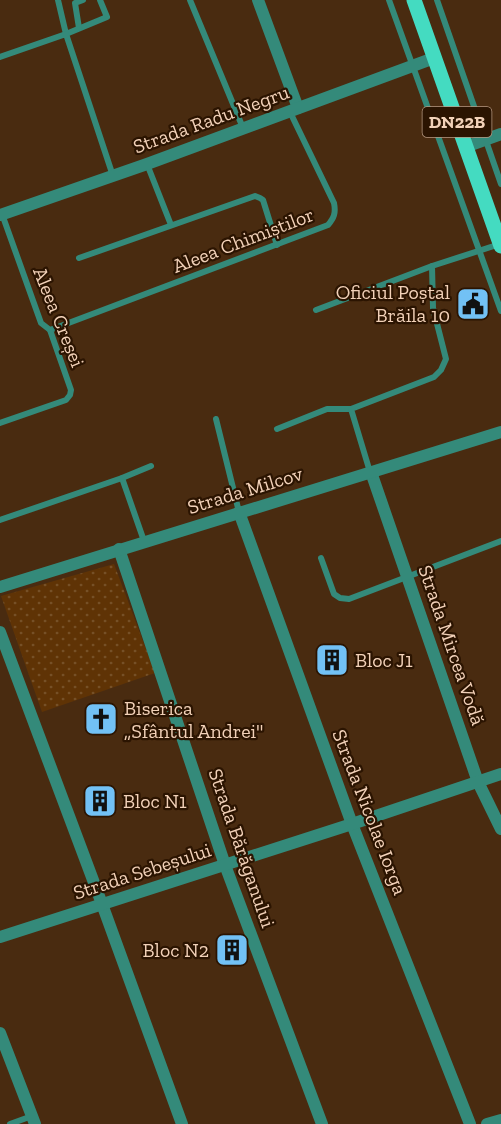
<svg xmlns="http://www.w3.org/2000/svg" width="501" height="1124" viewBox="0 0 501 1124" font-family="'Zilla Slab',serif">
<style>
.green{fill:url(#green-dots)}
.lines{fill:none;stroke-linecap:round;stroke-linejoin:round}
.service{stroke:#348a7a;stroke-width:6}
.minor{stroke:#348a7a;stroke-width:12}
.primary{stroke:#44dbc1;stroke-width:15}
.labels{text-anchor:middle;stroke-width:4.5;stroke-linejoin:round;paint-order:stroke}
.shield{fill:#2b1401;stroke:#b69881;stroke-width:1.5}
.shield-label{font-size:18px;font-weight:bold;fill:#f2d1b8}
.street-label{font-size:20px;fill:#f2d1b8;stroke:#2b1401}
.poi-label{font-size:20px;fill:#f2d1b8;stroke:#2b1401;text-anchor:start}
</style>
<defs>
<pattern id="green-dots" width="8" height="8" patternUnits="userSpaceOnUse" patternTransform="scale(1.5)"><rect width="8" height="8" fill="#5f3305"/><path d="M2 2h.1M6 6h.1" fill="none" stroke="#765027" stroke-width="1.8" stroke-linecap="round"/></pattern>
</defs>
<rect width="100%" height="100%" fill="#492b10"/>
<path class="green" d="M114,564L155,673L42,712L1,596Z"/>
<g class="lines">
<g class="service">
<path d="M58,0L66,34L107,17L100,0"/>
<path d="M190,0L243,128"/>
<path d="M389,0L501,311"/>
<path d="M437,0L501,184"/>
<path d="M79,28L75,3L83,0"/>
<path d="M0,57L66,34L113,176"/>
<path d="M147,164L171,225"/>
<path d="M79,258L255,196L260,198L263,200L277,245"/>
<path d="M316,310L432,266"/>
<path d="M50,330L328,225C334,218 336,213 334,203L290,112"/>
<path d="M216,419L239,512"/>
<path d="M0,423L66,400L70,395L71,390L50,330L41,323L2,214"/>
<path d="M277,429L327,409H351"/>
<path d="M370,472L351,409L434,377L441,370L446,359L433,308L432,266L500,244"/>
<path d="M122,478L144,541"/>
<path d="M0,520L122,478L151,466"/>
<path d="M321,558L334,594L340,598L349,599L501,541"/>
<path d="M10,1124L32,1116"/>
</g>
<g class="minor">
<path d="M258,0L298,108"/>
<path d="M465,147L501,134"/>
<path d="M0,215L147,164L434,58"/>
<path d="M371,472L478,782L501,829"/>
<path d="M239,512L352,824L470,1124"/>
<path d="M119,549L225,865L322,1124"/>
<path d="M0,587L501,432"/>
<path d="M0,632L102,904L182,1124"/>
<path d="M0,937L352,824L501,774"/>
<path d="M0,1033L35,1124"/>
<path d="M487,1124L501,1120"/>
</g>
<path class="primary" d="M414,0L501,246"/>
</g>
<defs>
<g id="civic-square" transform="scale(1.725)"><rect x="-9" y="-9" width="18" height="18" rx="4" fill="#72c1f5" stroke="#2b1401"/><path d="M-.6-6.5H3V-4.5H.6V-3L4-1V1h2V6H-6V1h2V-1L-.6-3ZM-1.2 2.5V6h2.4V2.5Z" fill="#111"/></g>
<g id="building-square" transform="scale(1.725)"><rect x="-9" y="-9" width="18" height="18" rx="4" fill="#72c1f5" stroke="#2b1401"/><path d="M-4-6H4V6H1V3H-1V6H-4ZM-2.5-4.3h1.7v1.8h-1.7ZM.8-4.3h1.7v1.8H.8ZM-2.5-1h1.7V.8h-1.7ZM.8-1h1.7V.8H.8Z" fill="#111"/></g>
<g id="church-square" transform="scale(1.725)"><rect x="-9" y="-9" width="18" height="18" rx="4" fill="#72c1f5" stroke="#2b1401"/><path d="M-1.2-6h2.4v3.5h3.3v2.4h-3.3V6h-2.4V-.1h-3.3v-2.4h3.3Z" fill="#111"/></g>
</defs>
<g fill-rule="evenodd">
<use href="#civic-square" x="473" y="304"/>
<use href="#building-square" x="332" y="660"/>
<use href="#church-square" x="101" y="719"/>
<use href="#building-square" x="100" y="801"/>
<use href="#building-square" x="232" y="950"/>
</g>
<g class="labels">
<rect class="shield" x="422.5" y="107" width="69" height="30" rx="4.5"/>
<g class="shield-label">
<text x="457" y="128">DN22B</text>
</g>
<g class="street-label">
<text transform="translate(211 119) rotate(-20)" y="7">Strada Radu Negru</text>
<text transform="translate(243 240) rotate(-21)" y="7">Aleea Chimiștilor</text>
<text transform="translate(59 317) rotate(68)" y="7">Aleea Creșei</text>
<text transform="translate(245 490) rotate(-17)" y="7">Strada Milcov</text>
<text transform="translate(452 645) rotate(71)" y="7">Strada Mircea Vodă</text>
<text transform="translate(370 812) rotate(69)" y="7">Strada Nicolae Iorga</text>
<text transform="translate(242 848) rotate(71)" y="7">Strada Bărăganului</text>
<text transform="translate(142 871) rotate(-18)" y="7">Strada Sebeșului</text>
</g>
<g class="poi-label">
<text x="450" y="299" text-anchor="end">Oficiul Poștal<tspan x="450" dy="23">Brăila 10</tspan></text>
<text x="355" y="667">Bloc J1</text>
<text x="124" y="715">Biserica<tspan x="124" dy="23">„Sfântul Andrei"</tspan></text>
<text x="123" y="808">Bloc N1</text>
<text x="209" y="957" text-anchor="end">Bloc N2</text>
</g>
</g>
</svg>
